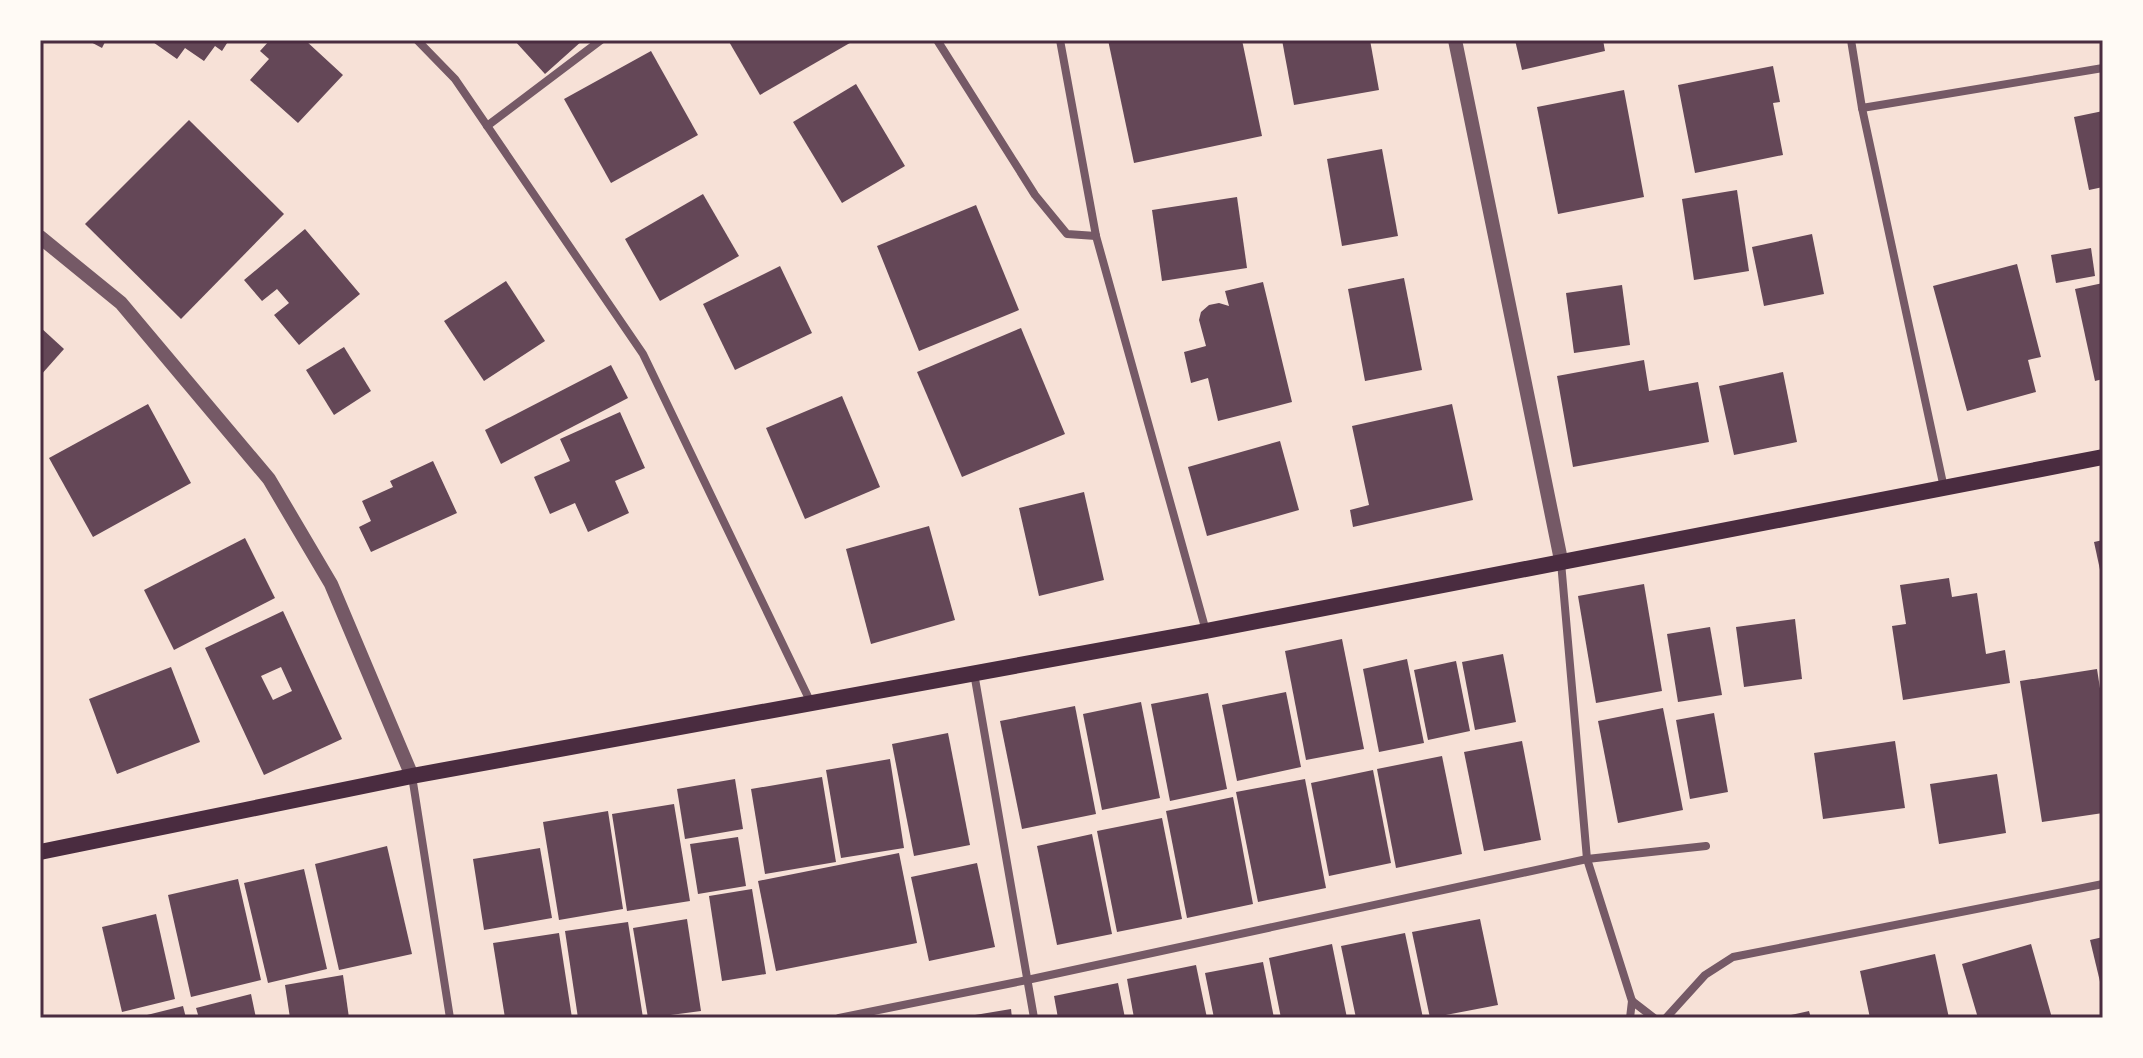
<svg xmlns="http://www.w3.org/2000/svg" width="2143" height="1058" viewBox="0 0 2143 1058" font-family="'IBM Plex Serif',serif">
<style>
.building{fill:#644757;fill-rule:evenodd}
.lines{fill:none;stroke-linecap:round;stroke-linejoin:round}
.minor{stroke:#755966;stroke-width:8}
.tertiary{stroke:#755966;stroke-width:14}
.secondary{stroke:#4a2c40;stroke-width:16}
.neatline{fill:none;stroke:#4a2c40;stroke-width:3}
</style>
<rect width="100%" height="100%" fill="#f7e1d7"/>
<g class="building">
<path d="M87,40H106L102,48Z"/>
<path d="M150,40H229L222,51L215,46L204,61L185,48L177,59Z"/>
<path d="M270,40H305L343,75L298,123L250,80L269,59L260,51Z"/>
<path d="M514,40H583L545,74Z"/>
<path d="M728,40H855L760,95Z"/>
<path d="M1108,40H1242L1262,136L1134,163Z"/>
<path d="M1282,40H1370L1379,90L1294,105Z"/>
<path d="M1515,40H1603L1605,51L1522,70Z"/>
<path d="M651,51L698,135L611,183L564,99Z"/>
<path d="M1773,66L1780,102L1773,103L1783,155L1695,173L1678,85Z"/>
<path d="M856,84L905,166L842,203L793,122Z"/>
<path d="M1624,90L1644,197L1558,214L1537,107Z"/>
<path d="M2103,111V187L2089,190L2074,117Z"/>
<path d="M189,120L284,214L181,319L85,224Z"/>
<path d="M1382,149L1398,236L1342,246L1327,159Z"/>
<path d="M1737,190L1749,271L1694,280L1682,199Z"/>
<path d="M703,194L739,256L660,301L625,239Z"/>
<path d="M1237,197L1247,268L1162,281L1152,210Z"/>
<path d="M976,205L1019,310L919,351L877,246Z"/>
<path d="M305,229L360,294L299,345L274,315L289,303L277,289L262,301L244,280Z"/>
<path d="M1812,234L1824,294L1764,306L1752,247Z"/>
<path d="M2091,248L2095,276L2056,283L2051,255Z"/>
<path d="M2017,264L2041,357L2028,360L2036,392L1967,411L1933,286Z"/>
<path d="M780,266L812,333L735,370L703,304Z"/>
<path d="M1404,278L1422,370L1365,381L1348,289Z"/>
<path d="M506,281L545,341L484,381L444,321Z"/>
<path d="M1263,282L1292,402L1218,421L1208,378L1191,383L1184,352L1206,346L1199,320L1201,312L1209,305L1219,303L1229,306L1225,291Z"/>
<path d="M2103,283V379L2095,381L2075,289Z"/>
<path d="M1622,285L1630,345L1574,353L1566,293Z"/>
<path d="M40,327L64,349L40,376Z"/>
<path d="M1021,328L1065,434L962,477L917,372Z"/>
<path d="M344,347L371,391L334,415L306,370Z"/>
<path d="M1644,360L1649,391L1698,382L1709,442L1573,467L1557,376Z"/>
<path d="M611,365L628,398L501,464L485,430Z"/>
<path d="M1783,372L1797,442L1734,455L1719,386Z"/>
<path d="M842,396L880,487L805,519L766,428Z"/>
<path d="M148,404L191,483L93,537L49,458Z"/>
<path d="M1452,404L1473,500L1353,527L1350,510L1369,505L1352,426Z"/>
<path d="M620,412L645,468L615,481L629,513L588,532L575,503L550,514L534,477L570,461L560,439Z"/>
<path d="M1280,441L1299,510L1207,536L1188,467Z"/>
<path d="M433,461L457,513L371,552L359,527L371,521L362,501L393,487L390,481Z"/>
<path d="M1084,492L1104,580L1039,596L1019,508Z"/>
<path d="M929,526L955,620L871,644L846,549Z"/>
<path d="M245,538L275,598L174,650L144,590Z"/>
<path d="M2103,540V578L2102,579L2094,542Z"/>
<path d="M1949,578L1952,597L1977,593L1986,654L2005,650L2010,683L1903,700L1892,626L1906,624L1900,585Z"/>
<path d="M1644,584L1662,691L1596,703L1578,596Z"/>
<path d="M283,611L342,739L264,775L205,648ZM281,667L292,691L273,700L261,676Z"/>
<path d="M1795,619L1802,679L1744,687L1736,627Z"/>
<path d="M1710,627L1722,695L1678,702L1667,634Z"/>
<path d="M1342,639L1364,749L1306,760L1285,651Z"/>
<path d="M1503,654L1516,722L1475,730L1462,662Z"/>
<path d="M1407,659L1424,743L1379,752L1363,669Z"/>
<path d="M1456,661L1470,731L1428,740L1414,670Z"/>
<path d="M171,667L200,742L117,774L89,699Z"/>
<path d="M2097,669L2103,708V813L2042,822L2020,681Z"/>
<path d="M1286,692L1301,767L1237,781L1222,705Z"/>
<path d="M1208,693L1227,789L1170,801L1151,704Z"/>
<path d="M1141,702L1160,798L1102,810L1083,714Z"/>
<path d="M1075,706L1096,814L1022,829L1000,721Z"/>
<path d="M1663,708L1683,810L1618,823L1598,721Z"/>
<path d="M1714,713L1728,792L1690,799L1676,720Z"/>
<path d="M948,733L970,845L914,856L892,744Z"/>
<path d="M1522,741L1541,840L1484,851L1464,752Z"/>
<path d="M1895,741L1905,808L1823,819L1814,753Z"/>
<path d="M1442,756L1462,854L1396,868L1377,769Z"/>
<path d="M890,759L904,848L841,858L826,770Z"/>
<path d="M1373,770L1391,863L1329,876L1311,783Z"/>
<path d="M1997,774L2006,833L1939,844L1930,784Z"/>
<path d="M822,777L836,862L765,874L751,789Z"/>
<path d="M735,779L743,829L685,839L677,789Z"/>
<path d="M1305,779L1326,888L1258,902L1236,792Z"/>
<path d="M1233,797L1253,904L1187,918L1166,811Z"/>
<path d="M674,804L690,901L627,911L612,814Z"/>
<path d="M608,811L623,909L559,920L543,822Z"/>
<path d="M1162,818L1182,919L1117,932L1097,831Z"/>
<path d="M1092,834L1112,934L1057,945L1037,846Z"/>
<path d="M738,837L746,886L698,894L690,844Z"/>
<path d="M387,846L412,954L339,970L315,864Z"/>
<path d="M540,848L552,918L484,930L473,859Z"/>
<path d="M899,853L917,943L776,971L758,881Z"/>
<path d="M977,863L995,947L929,961L911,877Z"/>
<path d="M304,869L327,969L268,983L244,883Z"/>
<path d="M238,879L261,980L191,997L168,895Z"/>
<path d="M752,889L766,974L722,981L709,896Z"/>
<path d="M156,914L175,999L122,1012L102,927Z"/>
<path d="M687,919L701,1011L648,1018L633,928Z"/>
<path d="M1480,919L1498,1005L1430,1018L1412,932Z"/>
<path d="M628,922L643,1018H578L565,931Z"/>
<path d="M559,933L572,1018H505L493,943Z"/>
<path d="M1405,933L1423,1018H1356L1341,946Z"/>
<path d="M2103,937V990H2102L2090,940Z"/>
<path d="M1332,944L1347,1018H1281L1269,958Z"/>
<path d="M2031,944L2052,1018H1978L1962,964Z"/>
<path d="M1935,954L1949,1018H1870L1860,971Z"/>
<path d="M1263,962L1274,1018H1214L1205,973Z"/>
<path d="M1196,965L1207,1018H1134L1127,979Z"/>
<path d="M343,975L349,1018H290L285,985Z"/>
<path d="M1118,983L1125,1018H1058L1054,996Z"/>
<path d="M251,994L256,1018H199L196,1008Z"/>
<path d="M183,1006L186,1018H139V1017Z"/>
<path d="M1011,1009L1012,1018H969V1016Z"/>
<path d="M1809,1011L1811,1018H1783L1782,1017Z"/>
</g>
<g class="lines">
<g class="minor">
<path d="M417,40L455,79L643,354L811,703"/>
<path d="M937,40L1035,195L1067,234L1096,236"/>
<path d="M1060,40L1096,236L1206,631"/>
<path d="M1851,40L1862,108L2103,68"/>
<path d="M1862,108L1944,488"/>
<path d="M487,126L601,40"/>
<path d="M1561,562L1587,859L1632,1001L1654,1018"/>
<path d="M974,673L1034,1018"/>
<path d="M412,776L450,1018"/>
<path d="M839,1018L1027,980L1587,859L1706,846"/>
<path d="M1630,1018L1632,1001"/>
<path d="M1666,1018L1705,975L1733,957L2103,884"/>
</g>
<g class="tertiary">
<path d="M1455,40L1561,560"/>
<path d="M40,237L121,303L269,479L331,584L412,776"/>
</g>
<path class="secondary" d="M40,852L412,776L1206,631L2103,457"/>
</g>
<rect width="2143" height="1058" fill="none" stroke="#fffaf5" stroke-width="84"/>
<rect x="42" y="42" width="2059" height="974" class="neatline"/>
</svg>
